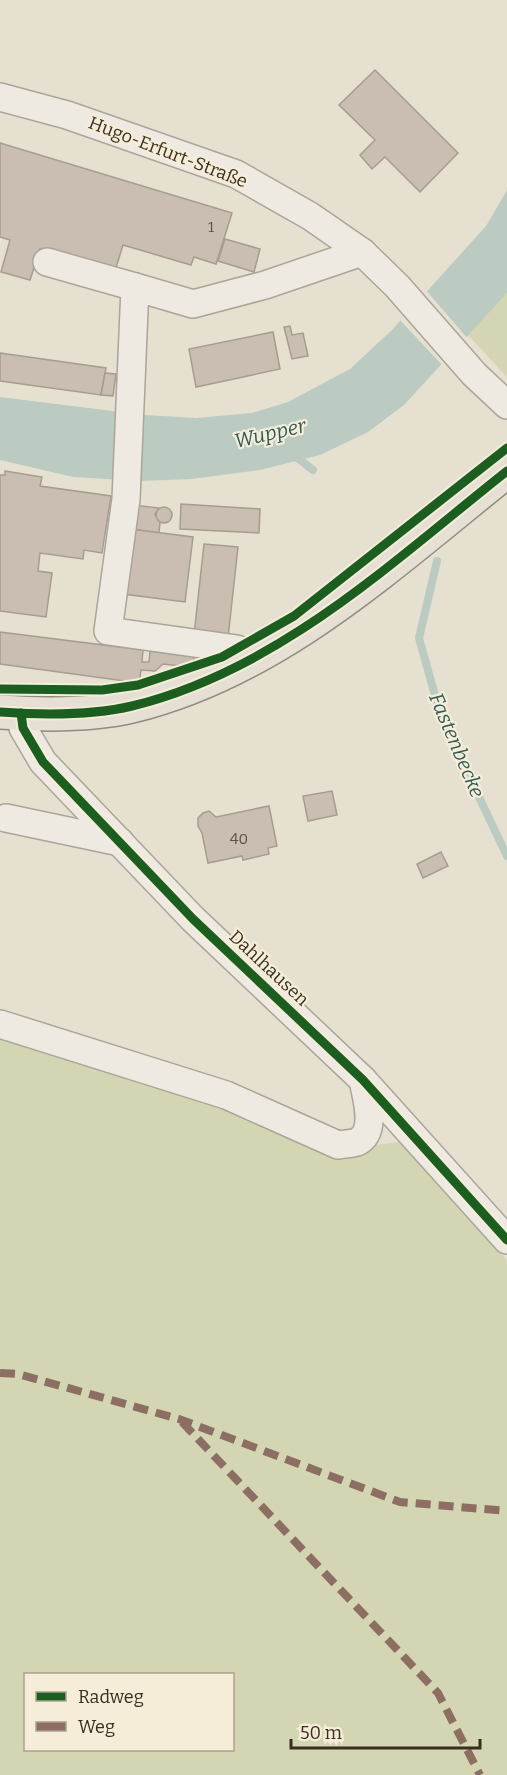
<svg xmlns="http://www.w3.org/2000/svg" width="507" height="1775" viewBox="0 0 507 1775" font-family="Bitter,serif">
<style>
.green{fill:#d4d5b3;fill-rule:evenodd}
.water{fill:#bbcbc1}
.pier{fill:#e6e0d0}
.lines{fill:none;stroke-linecap:round;stroke-linejoin:round}
.stream{stroke:#bbcbc1;stroke-width:8}
.building{fill:#c9beb1;stroke:#a69c8f;stroke-width:1.5}
.minor-casing{stroke:#aba599;stroke-width:30}
.major-casing{stroke:#918a80;stroke-width:36}
.minor{stroke:#eeeae2;stroke-width:27}
.major{stroke:#e5e0d3;stroke-width:33}
.quiet{stroke:#8d6e63;stroke-width:8;stroke-dasharray:15 8;stroke-linecap:butt}
.cycleway-casing{stroke:#f5edd8;stroke-width:13}
.cycleway{stroke:#1b5e20;stroke-width:9}
.labels{text-anchor:middle;stroke-width:4.5;stroke-linejoin:round;paint-order:stroke}
.number-label{font-size:15px;fill:#5e5245}
.street-label{font-size:18px;fill:#3a2e21;stroke:#f5edd8}
.water-label{font-size:20px;font-style:italic;fill:#305a58;stroke:#f5edd8}
</style>
<rect width="100%" height="100%" fill="#e6e0d0"/>
<g class="green">
<path d="M507,293V377L468,335Z"/>
<path d="M0,1026L340,1150L413,1140L507,1261V1775H0ZM26,1674H232V1750H26Z"/>
</g>
<path class="water" d="M507,190V293L404,405L368,432L320,455L260,470L191,479L141,481L73,477L0,460V397L145,415L196,418L252,413L288,402L350,369L392,330L486,226Z"/>
<path class="pier" d="M425,289L468,339L443,366L398,318Z"/>
<g class="lines">
<g class="stream">
<path d="M291,453L313,470"/>
<path d="M437,561L419,638L441,717L507,856"/>
</g>
</g>
<g class="building">
<path d="M375,70L458,153L420,192L385,157L372,169L360,155L375,140L339,105Z"/>
<path d="M0,143L232,213L216,264L194,257L191,265L123,245L115,271L40,249L30,280L1,272L10,240L0,237Z"/>
<path d="M225,239L260,249L254,272L218,261Z"/>
<path d="M290,326L292,335L303,333L308,356L292,359L284,327Z"/>
<path d="M273,332L280,369L196,387L189,349Z"/>
<path d="M0,353L106,368L101,395L0,381Z"/>
<path d="M105,373L116,374L113,396L101,395Z"/>
<path d="M5,471L42,477L40,486L111,496L102,553L84,550L83,559L40,553L38,571L52,573L46,617L0,611V475H5Z"/>
<path d="M181,504L260,509L259,533L180,529Z"/>
<path d="M133,505L159,508L155,514L160,522L159,533L130,529Z"/>
<circle cx="164" cy="515" r="8"/>
<path d="M130,529L193,537L185,602L123,594Z"/>
<path d="M204,544L238,547L228,638L194,635Z"/>
<path d="M0,632L143,650L142,662H149L150,651L194,657V664L181,666L163,664L155,671L141,670L139,683L0,664Z"/>
<path d="M332,791L337,815L308,821L303,796Z"/>
<path d="M269,806L277,846L268,848L269,854L243,860L242,856L208,863L202,833L198,826V818L203,813L209,811L216,817Z"/>
<path d="M441,852L448,866L423,878L417,864Z"/>
</g>
<g class="lines">
<g class="minor-casing">
<g id="minor">
<path d="M0,97L67,115L236,174L310,216L362,252L397,286L474,374L507,405"/>
<path d="M47,262L135,287"/>
<path d="M252,660L237,649L108,631L126,499L135,287L193,304L265,285L362,252"/>
<path d="M21,713L23,728L43,762L193,919L363,1080L507,1240"/>
<path d="M6,818L120,842"/>
<path d="M0,1024L226,1095L338,1145C343,1144 351,1144 357,1142C378,1132 366,1097 363,1080"/>
</g>
</g>
<g class="major-casing">
<path id="major" d="M0,712C43,715 90,716 132,706C279,670 392,562 507,471"/>
</g>
<use href="#minor" class="minor"/>
<use href="#major" class="major"/>
<g class="quiet">
<path d="M0,1373L18,1374L179,1419L400,1502L507,1511"/>
<path d="M182,1422L438,1693L480,1775"/>
</g>
<g class="cycleway-casing">
<g id="cycleway">
<path d="M0,689L102,690L138,685L222,657L294,616L507,448"/>
<path d="M0,712C43,715 90,716 132,706C279,670 392,562 507,471"/>
<path d="M21,713L23,728L43,762L193,919L363,1080L507,1240"/>
</g>
</g>
<use href="#cycleway" class="cycleway"/>
</g>
<g class="labels">
<g class="number-label">
<text x="211" y="232">1</text>
<text x="239" y="844">40</text>
</g>
<g class="street-label">
<text transform="translate(168 152) rotate(21)" y="6">Hugo-Erfurt-Straße</text>
<text transform="translate(269 968) rotate(43)" y="6">Dahlhausen</text>
</g>
<g class="water-label">
<text transform="translate(270 433) rotate(-13)" y="7">Wupper</text>
<text transform="translate(457 745) rotate(67)" y="7">Fastenbecke</text>
</g>
</g>
<rect x="24" y="1673" width="210" height="78" fill="#f5edd8" stroke="#aaa18f" stroke-width="1.5"/>
<rect x="36" y="1692" width="30" height="9" fill="#1b5e20" stroke="#aaa18f" stroke-width="1.5"/>
<text x="78" y="1703" font-size="18" fill="#3a2e21">Radweg</text>
<rect x="36" y="1722" width="30" height="9" fill="#8d6e63" stroke="#aaa18f" stroke-width="1.5"/>
<text x="78" y="1733" font-size="18" fill="#3a2e21">Weg</text>
<path d="M291 1739v9h189v-9" fill="none" stroke="#3a2e21" stroke-width="3"/>
<text x="300" y="1739" font-size="18" fill="#3a2e21" stroke="#f5edd8" stroke-width="4.5" paint-order="stroke">50 m</text>
</svg>
